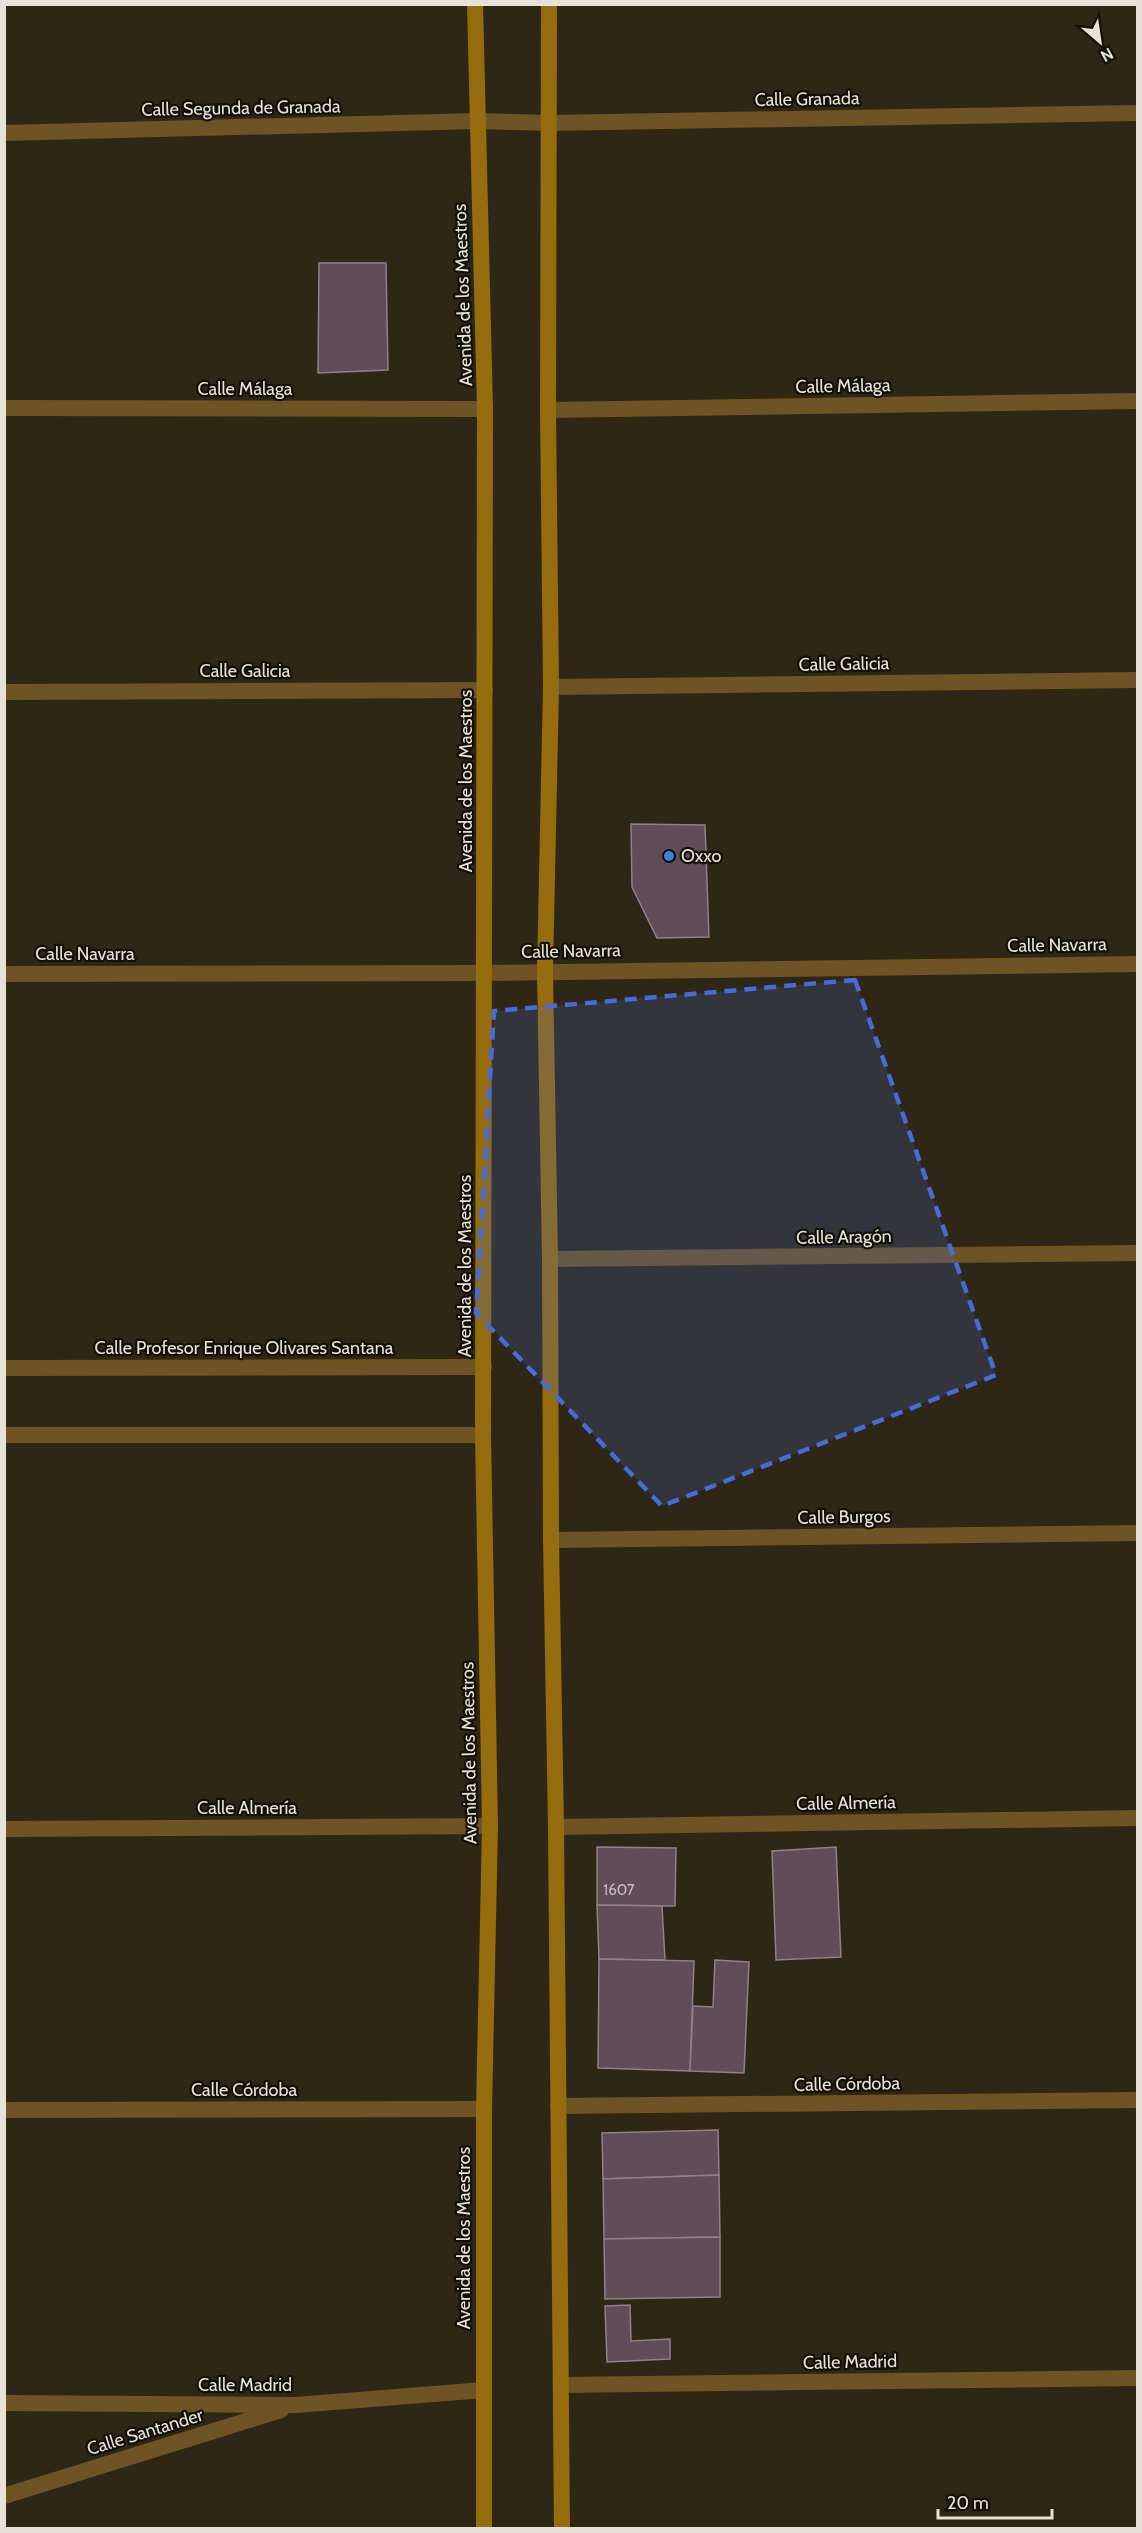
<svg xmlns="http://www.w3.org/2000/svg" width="1142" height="2533" viewBox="0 0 1142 2533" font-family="Cabin,sans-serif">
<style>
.building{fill:#614d58;stroke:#937e8a;stroke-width:1.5}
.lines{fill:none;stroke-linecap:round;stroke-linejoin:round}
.minor{stroke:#6e5424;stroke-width:16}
.secondary{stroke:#956c0e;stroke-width:16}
.marked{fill:#456cd8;fill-opacity:0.2;stroke:#456cd8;stroke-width:4.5;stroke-dasharray:12 8;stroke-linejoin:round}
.shop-dot{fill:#3f7fe0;stroke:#131009;stroke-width:2}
.labels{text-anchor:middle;stroke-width:4.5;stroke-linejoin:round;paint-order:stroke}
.number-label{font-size:15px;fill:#c5bdb7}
.street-label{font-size:18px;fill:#e6e2d7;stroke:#131009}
.poi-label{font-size:18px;fill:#e6e2d7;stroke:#131009;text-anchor:start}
</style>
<rect width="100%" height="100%" fill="#2e2715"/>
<g class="building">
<path d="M319,263H386L388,370L318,373Z"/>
<path d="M631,824L705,825L709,937L657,938L632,887Z"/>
<path d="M597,1847L676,1848L675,1906L597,1905Z"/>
<path d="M836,1847L841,1957L776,1960L772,1851Z"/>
<path d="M597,1905L662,1906L665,1960L599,1959Z"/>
<path d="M599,1959L694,1961L690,2071L598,2068Z"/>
<path d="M715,1960L749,1962L744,2073L690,2071L693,2006L713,2007Z"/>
<path d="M718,2130L719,2175L603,2179L602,2133Z"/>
<path d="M719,2175L720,2237L604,2239L603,2179Z"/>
<path d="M720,2237V2297L605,2299L604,2239Z"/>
<path d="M630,2305L631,2341L670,2339V2359L607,2362L605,2306Z"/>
</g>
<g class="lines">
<g class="minor">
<path d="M4,133L478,121L549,123L1138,113"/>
<path d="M4,408L485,409"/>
<path d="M548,410L1138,401"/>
<path d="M551,687L1138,680"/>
<path d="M4,692L485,690"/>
<path d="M4,974L485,973L1138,964"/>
<path d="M550,1259L1138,1253"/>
<path d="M4,1368L484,1367"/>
<path d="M4,1435H483"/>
<path d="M551,1540L1138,1533"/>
<path d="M556,1827L1138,1818"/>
<path d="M4,1829L490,1826"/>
<path d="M558,2106L1138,2100"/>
<path d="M4,2110L484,2109"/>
<path d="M562,2385L1138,2378"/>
<path d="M4,2403L296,2405L484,2390"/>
<path d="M4,2496L281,2410"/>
</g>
<g class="secondary">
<path d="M475,4L485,409L483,1435L490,1826L484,2109V2528"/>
<path d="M549,4L548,410L551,687L545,971L550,1259L551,1540L556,1827L562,2528"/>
</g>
</g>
<path class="marked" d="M855,980L996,1375L662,1506L476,1313L494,1011Z"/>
<circle class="shop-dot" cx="669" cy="856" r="6"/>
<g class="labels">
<g class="number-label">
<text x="619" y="1895">1607</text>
</g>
<g class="street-label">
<text transform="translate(807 99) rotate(-1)" y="6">Calle Granada</text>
<text transform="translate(241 108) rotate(-1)" y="6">Calle Segunda de Granada</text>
<text transform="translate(463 295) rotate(-92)" y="6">Avenida de los Maestros</text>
<text transform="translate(843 386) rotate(-1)" y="6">Calle Málaga</text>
<text x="245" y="395">Calle Málaga</text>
<text transform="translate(844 664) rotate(-1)" y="6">Calle Galicia</text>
<text x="245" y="677">Calle Galicia</text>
<text transform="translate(466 781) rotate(-90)" y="6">Avenida de los Maestros</text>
<text transform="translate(1057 945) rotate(-1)" y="6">Calle Navarra</text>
<text transform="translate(571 951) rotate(-1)" y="6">Calle Navarra</text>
<text x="85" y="960">Calle Navarra</text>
<text transform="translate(844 1237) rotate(-1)" y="6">Calle Aragón</text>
<text transform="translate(465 1266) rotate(-90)" y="6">Avenida de los Maestros</text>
<text x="244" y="1354">Calle Profesor Enrique Olivares Santana</text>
<text transform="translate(844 1517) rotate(-1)" y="6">Calle Burgos</text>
<text transform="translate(469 1753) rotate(-91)" y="6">Avenida de los Maestros</text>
<text transform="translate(846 1803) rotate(-1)" y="6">Calle Almería</text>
<text x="247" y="1814">Calle Almería</text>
<text transform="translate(847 2084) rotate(-1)" y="6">Calle Córdoba</text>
<text x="244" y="2096">Calle Córdoba</text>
<text transform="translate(464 2238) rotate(-90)" y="6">Avenida de los Maestros</text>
<text transform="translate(850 2362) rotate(-1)" y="6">Calle Madrid</text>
<text x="245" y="2391">Calle Madrid</text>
<text transform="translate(145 2432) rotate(-17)" y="6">Calle Santander</text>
</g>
<g class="poi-label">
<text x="681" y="862">Oxxo</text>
</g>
</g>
<rect width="1142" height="2533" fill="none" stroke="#e6e2d7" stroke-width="12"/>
<g transform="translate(1100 42) rotate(151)" stroke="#131009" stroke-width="4.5" paint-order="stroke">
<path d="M0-4.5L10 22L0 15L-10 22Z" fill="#e6e2d7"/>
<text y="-9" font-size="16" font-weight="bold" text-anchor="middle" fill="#e6e2d7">N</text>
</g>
<path d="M938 2509v9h114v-9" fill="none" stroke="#e6e2d7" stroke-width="3"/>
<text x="947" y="2509" font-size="18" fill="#e6e2d7" stroke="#131009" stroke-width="4.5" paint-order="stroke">20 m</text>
</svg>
